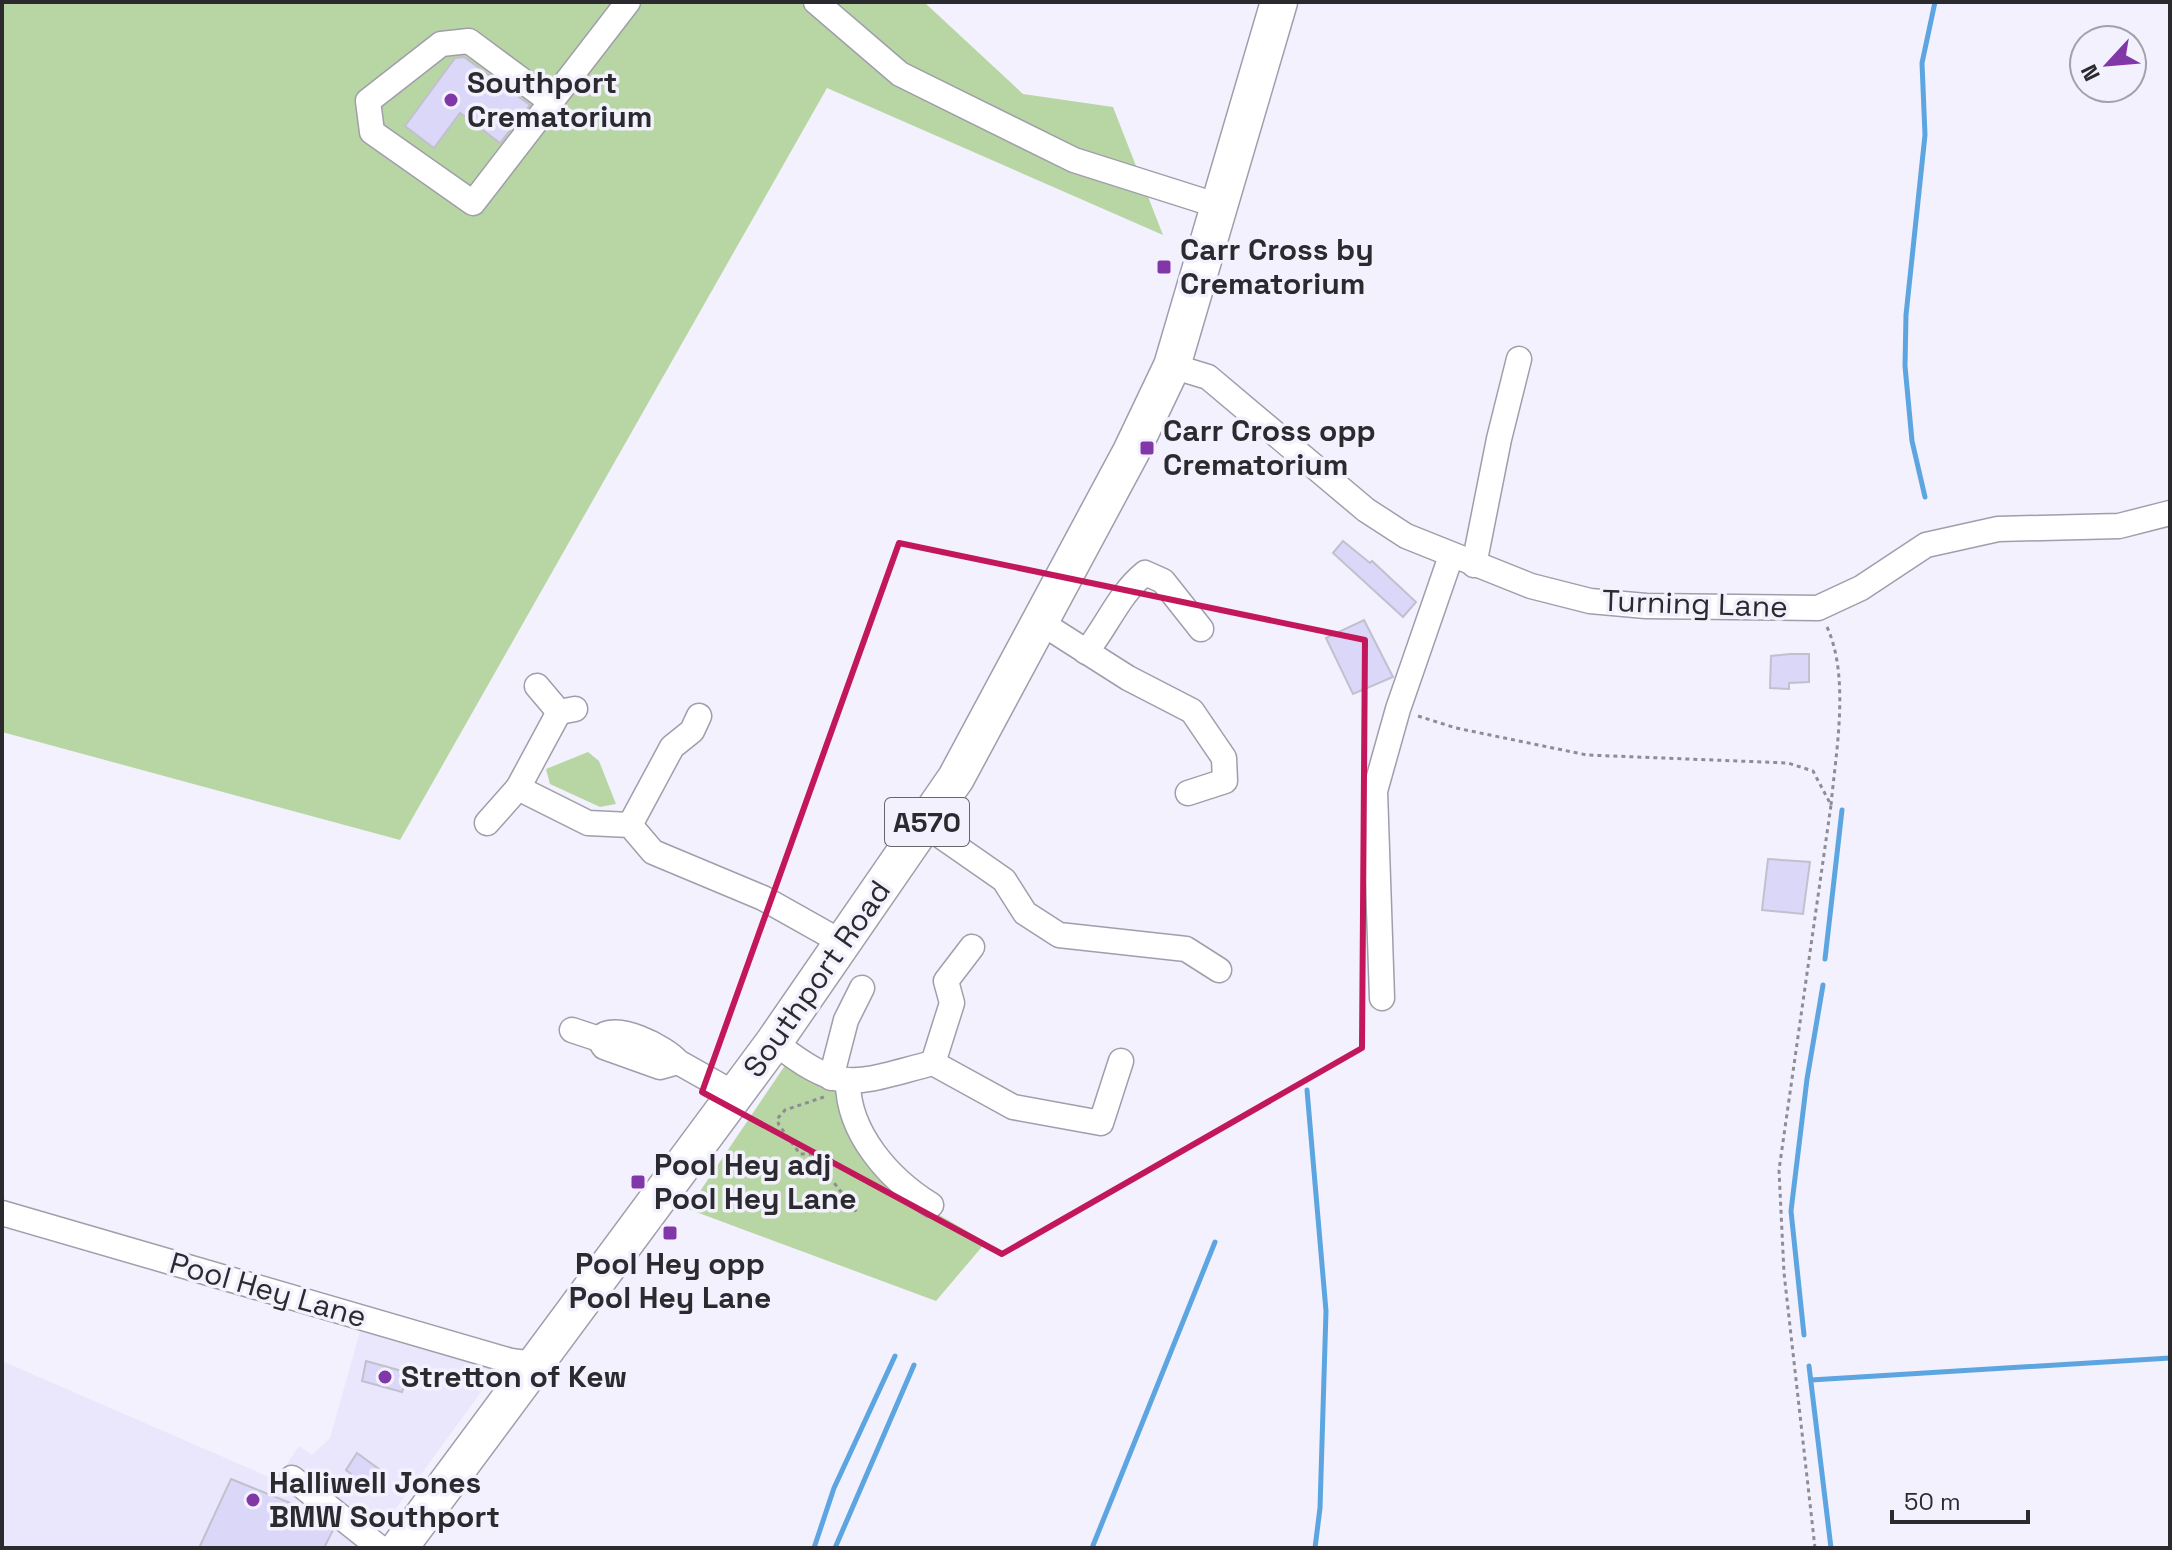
<svg xmlns="http://www.w3.org/2000/svg" width="2172" height="1550" viewBox="0 0 2172 1550" font-family="'Space Grotesk',sans-serif">
<style>
.built{fill:#eae7fd}
.green{fill:#b8d6a4}
.lines{fill:none;stroke-linecap:round;stroke-linejoin:round}
.stream{stroke:#5ca5e0;stroke-width:5}
.building{fill:#dbd7f8;stroke:#c1c0ce;stroke-width:2}
.minor-casing{stroke:#9f9eab;stroke-width:27}
.highway-casing{stroke:#9f9eab;stroke-width:39}
.path{stroke:#8e8d96;stroke-width:3;stroke-dasharray:4 4;stroke-linecap:butt}
.minor{stroke:#fff;stroke-width:24}
.highway{stroke:#fff;stroke-width:36}
.marked{fill:none;stroke:#c2185b;stroke-width:6;stroke-linejoin:round}
.poi-dot{fill:#8237a9;stroke:#f3f1fd;stroke-width:3}
.labels{text-anchor:middle;stroke-width:7;stroke-linejoin:round;paint-order:stroke}
.shield{fill:#f3f1fd;stroke:#66666d;stroke-width:2}
.shield-label{font-size:28px;font-weight:bold;fill:#2a2a2f}
.poi-label{font-size:30px;font-weight:bold;fill:#2a2a2f;stroke:#f3f1fd;text-anchor:start}
.street-label{font-size:30px;fill:#2a2a2f;stroke:#f3f1fd}
</style>
<rect width="100%" height="100%" fill="#f3f1fd"/>
<path class="built" d="M361,1328L498,1369L367,1548H2V1361L276,1480L299,1446L312,1455L330,1438Z"/>
<g class="green">
<path d="M2,2H924L1023,94L1113,107L1163,235L827,88L400,840L2,732Z"/>
<path d="M588,752L599,761L616,804L600,807L550,784L546,769Z"/>
<path d="M790,1058L841,1084L846,1099L929,1209L986,1242L936,1301L688,1209Z"/>
</g>
<g class="lines">
<g class="stream">
<path d="M1925,497L1912,441L1905,366L1906,315L1925,135L1922,63L1935,2"/>
<path d="M1825,959L1842,810"/>
<path d="M1307,1090L1326,1311L1320,1508L1315,1548"/>
<path d="M1804,1335L1791,1211L1807,1079L1823,985"/>
<path d="M1809,1366L1831,1548"/>
<path d="M1811,1380L2170,1358"/>
<path d="M814,1548L834,1488L895,1356"/>
<path d="M835,1548L914,1365"/>
<path d="M1092,1548L1215,1242"/>
</g>
</g>
<g class="building">
<path d="M464,57L530,105L500,143L460,113L434,148L405,126L455,58Z"/>
<path d="M1343,541L1370,563L1372,561L1416,602L1403,617L1333,553Z"/>
<path d="M1364,620L1393,677L1353,694L1326,638Z"/>
<path d="M1790,654H1809V682L1789,683V689L1770,688L1771,656Z"/>
<path d="M1768,859L1810,862L1803,914L1762,910Z"/>
<path d="M366,1361L409,1373L402,1392L362,1381Z"/>
<path d="M357,1453L383,1472L371,1490L346,1470Z"/>
<path d="M231,1479L308,1510L333,1530L324,1548H199Z"/>
</g>
<g class="lines">
<g class="minor-casing">
<g id="minor">
<path d="M816,2L900,74L1074,160L1219,206"/>
<path d="M550,101L469,41L441,44L368,101L372,132L473,203L628,2"/>
<path d="M1172,366L1208,377L1366,510L1406,536L1531,586L1590,601L1646,606L1818,608L1861,588L1926,545L1998,529L2119,526L2170,513"/>
<path d="M1474,565L1499,439L1519,359"/>
<path d="M1040,622L1128,678L1192,711L1224,758L1225,781L1188,793"/>
<path d="M1086,652C1107,626 1119,594 1145,573L1163,581L1201,629"/>
<path d="M537,686L559,712L575,709"/>
<path d="M559,712L518,788L588,823L630,825L653,852L763,898L843,943"/>
<path d="M487,823L518,788"/>
<path d="M630,825L672,747L692,731L699,716"/>
<path d="M925,825L1004,880L1025,913L1059,935L1186,949L1219,970"/>
<path d="M1382,998L1375,791L1398,709L1451,556"/>
<path d="M572,1030L599,1039"/>
<path d="M774,1042C843,1096 854,1083 933,1063L952,1003L946,981L972,947"/>
<path d="M678,1062C667,1048 613,1020 599,1039L604,1047L660,1067L678,1062L735,1094"/>
<path d="M933,1063L1013,1107L1101,1123L1121,1061"/>
<path d="M831,1078L846,1020L862,988"/>
<path d="M848,1082C848,1133 889,1179 931,1205"/>
<path d="M2,1213L511,1361L534,1364"/>
<path d="M292,1478L380,1548"/>
</g>
</g>
<g class="highway-casing">
<path id="highway" d="M399,1548L774,1042L956,778L1131,452L1172,366L1279,2"/>
</g>
<g class="path">
<path d="M1827,627C1850,677 1836,751 1831,805"/>
<path d="M1418,716L1456,728L1587,755L1788,763L1813,771L1831,805L1779,1170L1784,1273L1815,1548"/>
<path d="M824,1097L785,1110L777,1119L779,1125L800,1154H812L858,1214"/>
</g>
<use href="#minor" class="minor"/>
<use href="#highway" class="highway"/>
</g>
<path class="marked" d="M899,543L1365,640L1362,1048L1002,1254L702,1092Z"/>
<g class="poi-dot">
<circle cx="451" cy="100" r="8"/>
<rect x="1156" y="259" width="16" height="16" rx="4"/>
<rect x="1139" y="440" width="16" height="16" rx="4"/>
<rect x="630" y="1174" width="16" height="16" rx="4"/>
<rect x="662" y="1225" width="16" height="16" rx="4"/>
<circle cx="385" cy="1377" r="8"/>
<circle cx="253" cy="1500" r="8"/>
</g>
<g class="labels">
<rect class="shield" x="885" y="798" width="84" height="48" rx="6"/>
<g class="shield-label">
<text x="927" y="832">A570</text>
</g>
<g class="poi-label">
<text x="467" y="93">Southport<tspan x="467" dy="34">Crematorium</tspan></text>
<text x="1180" y="260">Carr Cross by<tspan x="1180" dy="34">Crematorium</tspan></text>
<text x="1163" y="441">Carr Cross opp<tspan x="1163" dy="34">Crematorium</tspan></text>
<text x="654" y="1175">Pool Hey adj<tspan x="654" dy="34">Pool Hey Lane</tspan></text>
<text x="670" y="1274" text-anchor="middle">Pool Hey opp<tspan x="670" dy="34">Pool Hey Lane</tspan></text>
<text x="401" y="1387">Stretton of Kew</text>
<text x="269" y="1493">Halliwell Jones<tspan x="269" dy="34">BMW Southport</tspan></text>
</g>
<g class="street-label">
<text transform="translate(1695 604) rotate(2)" y="10">Turning Lane</text>
<text transform="translate(817 979) rotate(-55)" y="10">Southport Road</text>
<text transform="translate(268 1290) rotate(16)" y="10">Pool Hey Lane</text>
</g>
</g>
<rect width="2172" height="1550" fill="none" stroke="#2a2a2f" stroke-width="8"/>
<g transform="translate(2108 64) rotate(244)"><circle r="38" fill="#f3f1fd" stroke="#a3a1ab" stroke-width="2"/>
<path d="M0-6L14 30L0 20L-14 30Z" fill="#8237a9"/>
<text y="-12" font-size="22" font-weight="bold" text-anchor="middle" fill="#2a2a2f">N</text>
</g>
<path d="M1892 1510v12h136v-12" fill="none" stroke="#2a2a2f" stroke-width="4"/>
<text x="1904" y="1510" font-size="24" fill="#2a2a2f" stroke="#f3f1fd" stroke-width="6" paint-order="stroke">50 m</text>
</svg>
